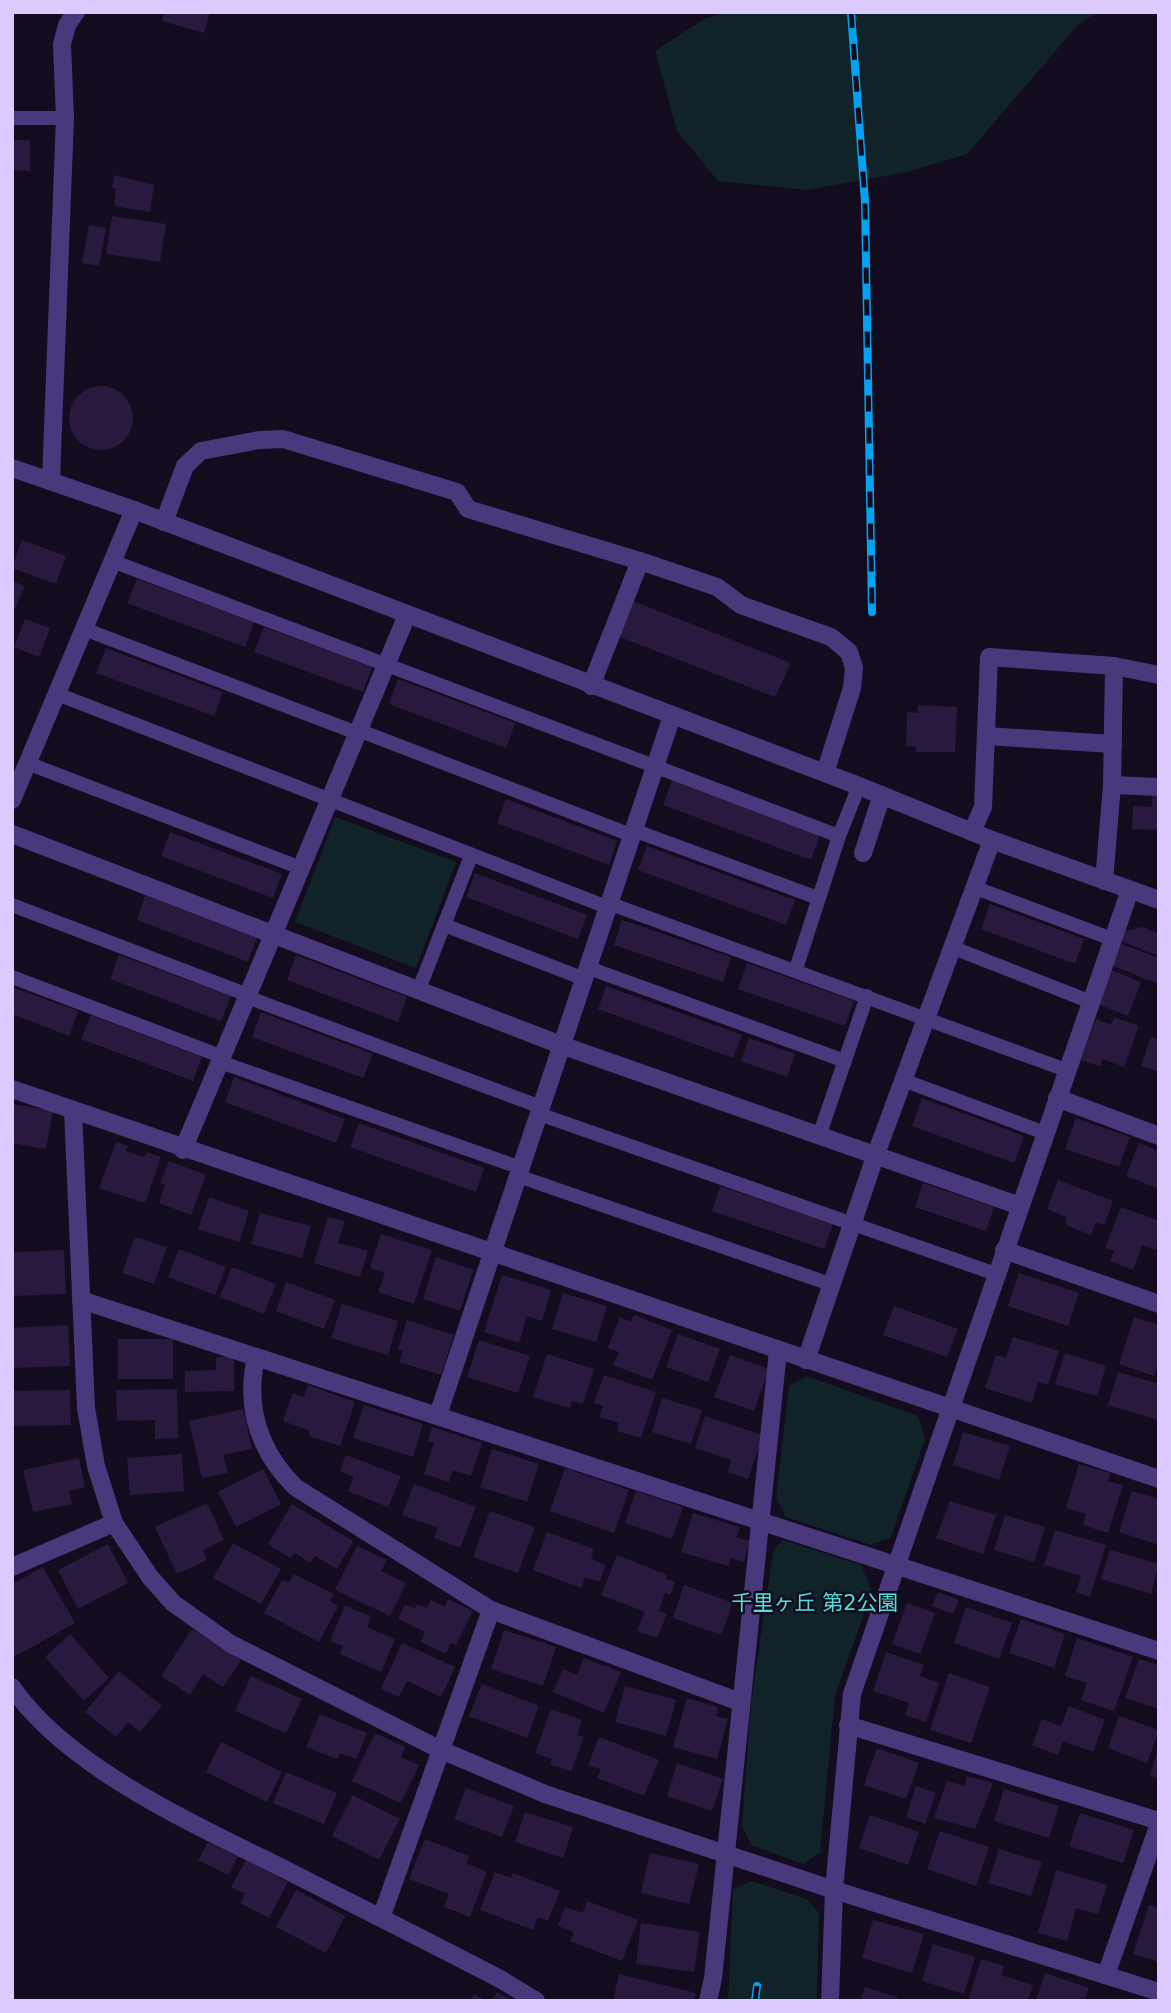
<svg xmlns="http://www.w3.org/2000/svg" width="1171" height="2013" viewBox="0 0 1171 2013" font-family="'DejaVu Sans','Noto Sans JP',sans-serif">
<style>
.green{fill:#0f2328}
.building{fill:#29193e}
.lines{fill:none;stroke-linecap:round;stroke-linejoin:round}
.service{stroke:#4a387c;stroke-width:14}
.minor{stroke:#4a387c;stroke-width:18}
.tertiary{stroke:#4a387c;stroke-width:18}
.rail-casing{stroke:#04a2f0;stroke-width:8}
.rail{stroke:#130c1e;stroke-width:5;stroke-dasharray:16;stroke-linecap:butt}
.labels{text-anchor:middle;stroke-width:5;stroke-linejoin:round;paint-order:stroke}
.park-label{font-size:21px;fill:#58dcd9;stroke:#130c1e}
</style>
<rect width="100%" height="100%" fill="#130c1e"/>
<g class="green">
<path d="M726,12H1097L1078,25L967,154L908,172L807,190L718,181L677,131L655,51L704,19Z"/>
<path d="M335,817L456,862L416,968L295,922Z"/>
<path d="M807,1376L918,1416L925,1439L891,1537L871,1545L786,1517L776,1497L789,1386Z"/>
<path d="M783,1540L861,1565L872,1591L835,1696L820,1852L803,1864L751,1845L742,1826L751,1703L773,1551Z"/>
<path d="M751,1881L807,1899L819,1913L817,2001L728,2000L733,1890Z"/>
</g>
<g class="building">
<path d="M164,12H210L204,33L162,21Z"/>
<path d="M12,140H30V171L12,170Z"/>
<path d="M114,175L154,185L150,212L114,206L116,189L112,188Z"/>
<path d="M112,216L166,224L160,262L106,254Z"/>
<path d="M89,225L106,228L99,266L82,263Z"/>
<circle cx="101" cy="418" r="32"/>
<path d="M22,540L66,556L56,584L12,568Z"/>
<path d="M137,579L254,622L245,647L127,603Z"/>
<path d="M12,581L25,586L12,615Z"/>
<path d="M633,601L791,663L775,697L617,636Z"/>
<path d="M25,619L50,628L39,657L14,647Z"/>
<path d="M264,627L372,667L363,692L254,652Z"/>
<path d="M106,648L223,692L214,716L96,673Z"/>
<path d="M398,679L515,723L506,748L389,704Z"/>
<path d="M918,705L957,707L955,752H916V747L906,746L907,712L918,713Z"/>
<path d="M672,780L820,835L811,860L663,805Z"/>
<path d="M1152,796H1159V830L1132,829L1133,806L1152,807Z"/>
<path d="M506,799L617,841L609,865L497,823Z"/>
<path d="M170,832L282,874L273,898L161,856Z"/>
<path d="M647,846L795,900L786,925L638,870Z"/>
<path d="M475,873L587,915L578,939L466,897Z"/>
<path d="M145,895L257,937L248,962L137,920Z"/>
<path d="M990,904L1084,939L1075,964L981,929Z"/>
<path d="M622,920L731,957L723,982L614,945Z"/>
<path d="M1142,927L1159,934V956L1121,941L1125,931Z"/>
<path d="M1121,944L1159,958V984L1113,966Z"/>
<path d="M119,955L231,996L221,1021L110,979Z"/>
<path d="M296,955L407,997L398,1022L287,980Z"/>
<path d="M747,963L854,1001L845,1026L738,989Z"/>
<path d="M1111,970L1141,982L1128,1016L1098,1004Z"/>
<path d="M606,986L742,1035L733,1058L598,1009Z"/>
<path d="M12,987L78,1011L69,1036L12,1014Z"/>
<path d="M261,1012L373,1054L363,1078L252,1037Z"/>
<path d="M91,1015L202,1057L193,1081L81,1039Z"/>
<path d="M1114,1017L1139,1026L1124,1067L1103,1059L1100,1066L1081,1060L1096,1019L1111,1025Z"/>
<path d="M1151,1037L1159,1040V1072L1141,1066Z"/>
<path d="M749,1038L795,1054L787,1077L741,1061Z"/>
<path d="M234,1077L345,1119L336,1143L225,1102Z"/>
<path d="M922,1098L1024,1136L1014,1163L912,1126Z"/>
<path d="M12,1104L53,1111L46,1149L12,1143Z"/>
<path d="M1076,1118L1130,1137L1119,1167L1065,1149Z"/>
<path d="M359,1123L484,1168L476,1192L350,1147Z"/>
<path d="M116,1142L128,1146L126,1151L144,1157L147,1152L161,1157L145,1203L99,1188Z"/>
<path d="M1139,1143L1159,1151V1189L1126,1176Z"/>
<path d="M169,1161L206,1175L191,1215L159,1203L165,1185L160,1183Z"/>
<path d="M1058,1180L1113,1201L1104,1225L1096,1222L1091,1235L1066,1225V1217L1047,1209Z"/>
<path d="M923,1183L994,1207L986,1231L915,1207Z"/>
<path d="M720,1186L833,1224L824,1249L712,1211Z"/>
<path d="M209,1197L249,1211L239,1242L198,1229Z"/>
<path d="M1121,1207L1159,1221L1156,1250L1142,1245L1133,1270L1110,1261L1114,1251L1105,1248Z"/>
<path d="M260,1213L311,1226L302,1258L251,1244Z"/>
<path d="M328,1217L345,1221L338,1243L368,1251L360,1277L314,1263Z"/>
<path d="M381,1234L432,1250L414,1304L378,1292L385,1273L370,1268Z"/>
<path d="M135,1237L167,1247L154,1284L122,1273Z"/>
<path d="M179,1249L226,1267L215,1295L168,1277Z"/>
<path d="M64,1250L66,1294L12,1296V1252Z"/>
<path d="M436,1257L473,1270L460,1311L423,1299Z"/>
<path d="M232,1267L276,1284L264,1314L220,1297Z"/>
<path d="M1019,1273L1079,1293L1068,1326L1008,1306Z"/>
<path d="M502,1275L551,1290L542,1321L527,1316L519,1343L484,1332Z"/>
<path d="M286,1282L335,1300L324,1329L276,1311Z"/>
<path d="M563,1293L607,1306L596,1342L552,1329Z"/>
<path d="M342,1304L398,1321L388,1355L331,1338Z"/>
<path d="M894,1306L958,1329L947,1357L883,1335Z"/>
<path d="M634,1315L672,1330L652,1380L613,1365L619,1352L608,1348L620,1317L631,1322Z"/>
<path d="M1134,1317L1159,1325V1361L1154,1376L1119,1364Z"/>
<path d="M407,1320L454,1335L441,1375L399,1362L403,1351L398,1349Z"/>
<path d="M68,1325L70,1366L12,1368V1328Z"/>
<path d="M678,1334L720,1349L708,1382L666,1367Z"/>
<path d="M1013,1337L1059,1351L1048,1385L1038,1382L1032,1403L985,1388L996,1355L1006,1358Z"/>
<rect x="118" y="1339" width="55" height="40"/>
<path d="M479,1340L530,1356L518,1393L467,1377Z"/>
<path d="M1065,1353L1106,1366L1097,1396L1055,1384Z"/>
<path d="M547,1354L594,1369L583,1404L572,1401L570,1408L533,1397Z"/>
<path d="M730,1355L769,1369L754,1411L714,1397Z"/>
<path d="M216,1357H234V1391L185,1392V1371L216,1370Z"/>
<path d="M1118,1372L1159,1384L1158,1420L1108,1405Z"/>
<path d="M604,1375L656,1392L641,1438L617,1431L619,1423L599,1417L603,1406L594,1403Z"/>
<path d="M308,1385L355,1402L340,1446L309,1436L310,1431L283,1421L293,1393L304,1397Z"/>
<path d="M177,1389L178,1438L155,1439V1420L117,1421L116,1390Z"/>
<path d="M70,1390L71,1425L12,1426V1391Z"/>
<path d="M662,1398L702,1410L691,1444L652,1432Z"/>
<path d="M364,1405L423,1424L413,1457L353,1438Z"/>
<path d="M243,1409L252,1449L223,1455L228,1473L202,1478L189,1421Z"/>
<path d="M705,1416L763,1435L748,1479L728,1472L731,1460L695,1448Z"/>
<path d="M432,1427L482,1443L471,1476L453,1470L449,1482L424,1474L434,1443L428,1441Z"/>
<path d="M963,1432L1010,1446L999,1480L953,1465Z"/>
<path d="M492,1449L539,1464L527,1502L480,1487Z"/>
<path d="M182,1454L184,1491L130,1495L127,1458Z"/>
<path d="M346,1455L401,1476L388,1507L348,1491L354,1477L340,1471Z"/>
<path d="M79,1458L85,1487L69,1491L72,1504L33,1512L23,1470Z"/>
<path d="M1079,1464L1110,1473L1108,1481L1123,1485L1108,1533L1083,1525L1086,1514L1066,1508Z"/>
<path d="M565,1468L629,1490L614,1533L550,1511Z"/>
<path d="M263,1469L281,1504L236,1527L218,1492Z"/>
<path d="M414,1484L476,1507L460,1548L434,1538L438,1528L402,1515Z"/>
<path d="M636,1491L683,1507L672,1539L625,1523Z"/>
<path d="M1132,1491L1159,1499V1545L1119,1532Z"/>
<path d="M950,1501L996,1515L983,1554L936,1538Z"/>
<path d="M207,1503L224,1540L203,1550L207,1560L177,1574L155,1527Z"/>
<path d="M292,1504L353,1541L337,1569L315,1556L310,1563L295,1553L290,1558L268,1544Z"/>
<path d="M490,1511L535,1527L518,1573L473,1557Z"/>
<path d="M693,1513L740,1527L736,1537L750,1541L744,1562L731,1558L728,1566L681,1552Z"/>
<path d="M1005,1515L1045,1527L1034,1562L994,1550Z"/>
<path d="M1055,1530L1106,1545L1090,1597L1076,1592L1081,1576L1044,1565Z"/>
<path d="M547,1532L594,1549L591,1559L606,1565L599,1582L585,1577L581,1588L533,1570Z"/>
<path d="M233,1543L281,1569L261,1604L213,1578Z"/>
<path d="M108,1544L128,1583L78,1609L58,1570Z"/>
<path d="M357,1546L387,1560L381,1571L406,1583L390,1616L335,1590Z"/>
<path d="M1110,1550L1159,1564L1151,1594L1101,1579Z"/>
<path d="M617,1555L667,1575L666,1579L675,1582L670,1595L665,1593L659,1611L667,1614L657,1638L637,1631L645,1612L601,1595Z"/>
<path d="M43,1567L75,1623L12,1658V1584Z"/>
<path d="M294,1574L334,1594L330,1601L338,1606L319,1642L264,1613L282,1580L290,1582Z"/>
<path d="M684,1585L733,1603L721,1635L673,1618Z"/>
<path d="M938,1592L959,1600L953,1614L932,1606Z"/>
<path d="M448,1599L473,1611L456,1645L451,1643L446,1654L421,1642L425,1632L398,1619L405,1604L415,1608L417,1604L427,1608L431,1600L445,1607Z"/>
<path d="M907,1603L935,1613L920,1654L892,1644Z"/>
<path d="M345,1605L371,1617L367,1627L395,1639L381,1672L340,1654L343,1646L330,1641Z"/>
<path d="M966,1607L1012,1623L999,1659L954,1643Z"/>
<path d="M1021,1619L1065,1634L1054,1668L1009,1653Z"/>
<path d="M192,1629L241,1660L223,1687L203,1674L190,1695L161,1676Z"/>
<path d="M504,1630L556,1647L543,1686L491,1669Z"/>
<path d="M70,1634L109,1678L84,1701L45,1657Z"/>
<path d="M1077,1638L1133,1657L1114,1711L1081,1700L1087,1683L1065,1676Z"/>
<path d="M402,1643L455,1667L441,1697L407,1681L399,1697L381,1689Z"/>
<path d="M886,1652L924,1665L920,1676L939,1683L926,1722L905,1715L909,1703L873,1691Z"/>
<path d="M584,1658L621,1672L604,1713L553,1692L563,1669L577,1675Z"/>
<path d="M1139,1659L1159,1665V1709L1125,1698Z"/>
<path d="M119,1671L162,1706L140,1732L128,1722L116,1737L85,1712Z"/>
<path d="M949,1673L990,1687L971,1743L930,1730Z"/>
<path d="M251,1676L302,1699L286,1733L235,1711Z"/>
<path d="M482,1684L539,1706L527,1738L469,1716Z"/>
<path d="M625,1686L676,1700L666,1736L615,1722Z"/>
<path d="M687,1698L718,1707L716,1716L728,1719L717,1759L673,1747Z"/>
<path d="M1069,1706L1105,1720L1093,1752L1063,1741L1058,1755L1032,1745L1042,1719L1061,1726Z"/>
<path d="M551,1709L582,1720L577,1735L584,1737L571,1772L550,1764L552,1759L535,1753Z"/>
<path d="M320,1714L367,1733L356,1759L340,1753L337,1759L306,1747Z"/>
<path d="M1119,1716L1159,1730L1147,1763L1108,1748Z"/>
<path d="M375,1733L405,1747L401,1757L419,1765L401,1803L352,1781Z"/>
<path d="M599,1737L659,1760L644,1796L597,1778L601,1769L588,1765Z"/>
<path d="M221,1742L282,1772L267,1802L206,1772Z"/>
<path d="M877,1748L919,1763L906,1799L864,1785Z"/>
<path d="M1158,1748H1159V1778L1150,1776Z"/>
<path d="M677,1763L723,1779L712,1811L667,1796Z"/>
<path d="M286,1772L337,1793L324,1824L273,1803Z"/>
<path d="M967,1776L993,1783L975,1829L934,1818L947,1781L965,1786Z"/>
<path d="M916,1786L936,1793L925,1824L906,1817Z"/>
<path d="M466,1788L514,1806L502,1837L454,1819Z"/>
<path d="M1004,1789L1059,1806L1049,1838L994,1821Z"/>
<path d="M353,1795L400,1819L379,1860L332,1836Z"/>
<path d="M525,1812L573,1827L563,1858L515,1842Z"/>
<path d="M1080,1813L1134,1830L1123,1863L1069,1846Z"/>
<path d="M870,1815L919,1832L908,1865L859,1848Z"/>
<path d="M940,1831L989,1847L976,1886L927,1869Z"/>
<path d="M425,1839L469,1856L466,1863L487,1872L470,1917L444,1907L449,1894L409,1879Z"/>
<path d="M208,1842L238,1857L228,1875L198,1860Z"/>
<path d="M999,1849L1042,1862L1031,1896L988,1883Z"/>
<path d="M650,1853L699,1864L689,1904L641,1893Z"/>
<path d="M246,1860L288,1882L269,1918L240,1903L245,1894L231,1887Z"/>
<path d="M1056,1870L1107,1885L1098,1914L1076,1908L1067,1941L1038,1933Z"/>
<path d="M495,1872L511,1878L513,1873L560,1891L548,1921L538,1917L533,1930L480,1910Z"/>
<path d="M296,1890L345,1916L326,1953L276,1927Z"/>
<path d="M587,1901L638,1920L622,1961L570,1941L574,1932L558,1926L565,1907L583,1913Z"/>
<path d="M1149,1905L1159,1908V1962L1133,1954Z"/>
<path d="M873,1920L924,1934L912,1973L862,1958Z"/>
<path d="M641,1923L700,1932L694,1972L636,1964Z"/>
<path d="M933,1944L975,1957L964,1994L922,1981Z"/>
<path d="M981,1959L1004,1966L1001,1975L1033,1985L1028,2001H968Z"/>
<path d="M1045,1973L1089,1988L1084,2001H1036Z"/>
<path d="M619,1974L696,1993L694,2001H613Z"/>
<path d="M865,1987L896,1997L901,2001H860Z"/>
<path d="M497,1992L513,2001H492Z"/>
<path d="M474,1994L487,2001H470Z"/>
</g>
<g class="lines">
<g class="service">
<path d="M12,118H65"/>
<path d="M112,561L839,836"/>
<path d="M84,629L357,733"/>
<path d="M57,694L607,907"/>
<path d="M358,730L631,835"/>
<path d="M27,763L301,868"/>
<path d="M633,830L818,898"/>
<path d="M973,887L1112,939"/>
<path d="M608,903L1066,1070"/>
<path d="M12,905L248,995"/>
<path d="M444,925L582,978"/>
<path d="M951,947L1091,1002"/>
<path d="M586,967L845,1061"/>
<path d="M796,969L839,836L859,786"/>
<path d="M12,977L223,1057"/>
<path d="M419,989L471,856"/>
<path d="M247,997L541,1107"/>
<path d="M220,1062L521,1168"/>
<path d="M903,1080L1045,1133"/>
<path d="M539,1114L996,1274"/>
<path d="M819,1136L867,996"/>
<path d="M518,1176L830,1284"/>
</g>
<g class="minor">
<path d="M51,480L65,118L62,44L67,25L76,12"/>
<path d="M164,522L185,466L201,451L259,440L283,439L457,492L468,509L640,561"/>
<path d="M591,686L640,561L717,587L741,605L831,637L849,652L854,668L852,688L825,773"/>
<path d="M986,736L1113,744"/>
<path d="M1112,785L1159,787"/>
<path d="M12,800L134,510"/>
<path d="M972,832L983,807L989,657L1114,666L1159,675"/>
<path d="M12,834L561,1045L1020,1206"/>
<path d="M863,853L882,795"/>
<path d="M1104,881L1112,785L1114,666"/>
<path d="M12,1089L1159,1479"/>
<path d="M1057,1098L1159,1136"/>
<path d="M73,1110L86,1408L96,1466L114,1523L150,1577L173,1603L231,1644L441,1750L545,1794L834,1890L1159,1992"/>
<path d="M183,1150L407,615"/>
<path d="M1004,1250L1159,1304"/>
<path d="M81,1300L1159,1651"/>
<path d="M256,1357C245,1407 258,1450 295,1487L491,1610L740,1702"/>
<path d="M806,1360L876,1154L992,840"/>
<path d="M438,1415L672,716"/>
<path d="M12,1567L114,1523"/>
<path d="M12,1687C68,1769 200,1827 288,1871C359,1907 431,1943 502,1980L536,2001"/>
<path d="M848,1725L1159,1821"/>
<path d="M381,1918L491,1610"/>
<path d="M1106,1975L1159,1824"/>
<path d="M708,2001L713,1978L778,1351"/>
<path d="M830,2001L834,1890L852,1694L1130,890"/>
</g>
<path class="tertiary" d="M12,468L134,510L859,786L992,840L1159,900"/>
<g class="rail-casing">
<g id="rail">
<path d="M851,12L865,202L872,612"/>
<path d="M755,2001L757,1986"/>
</g>
</g>
<use href="#rail" class="rail"/>
</g>
<g class="labels">
<g class="park-label">
<text x="815" y="1610">千里ヶ丘 第2公園</text>
</g>
</g>
<rect width="1171" height="2013" fill="none" stroke="#dccafe" stroke-width="28"/>
</svg>
